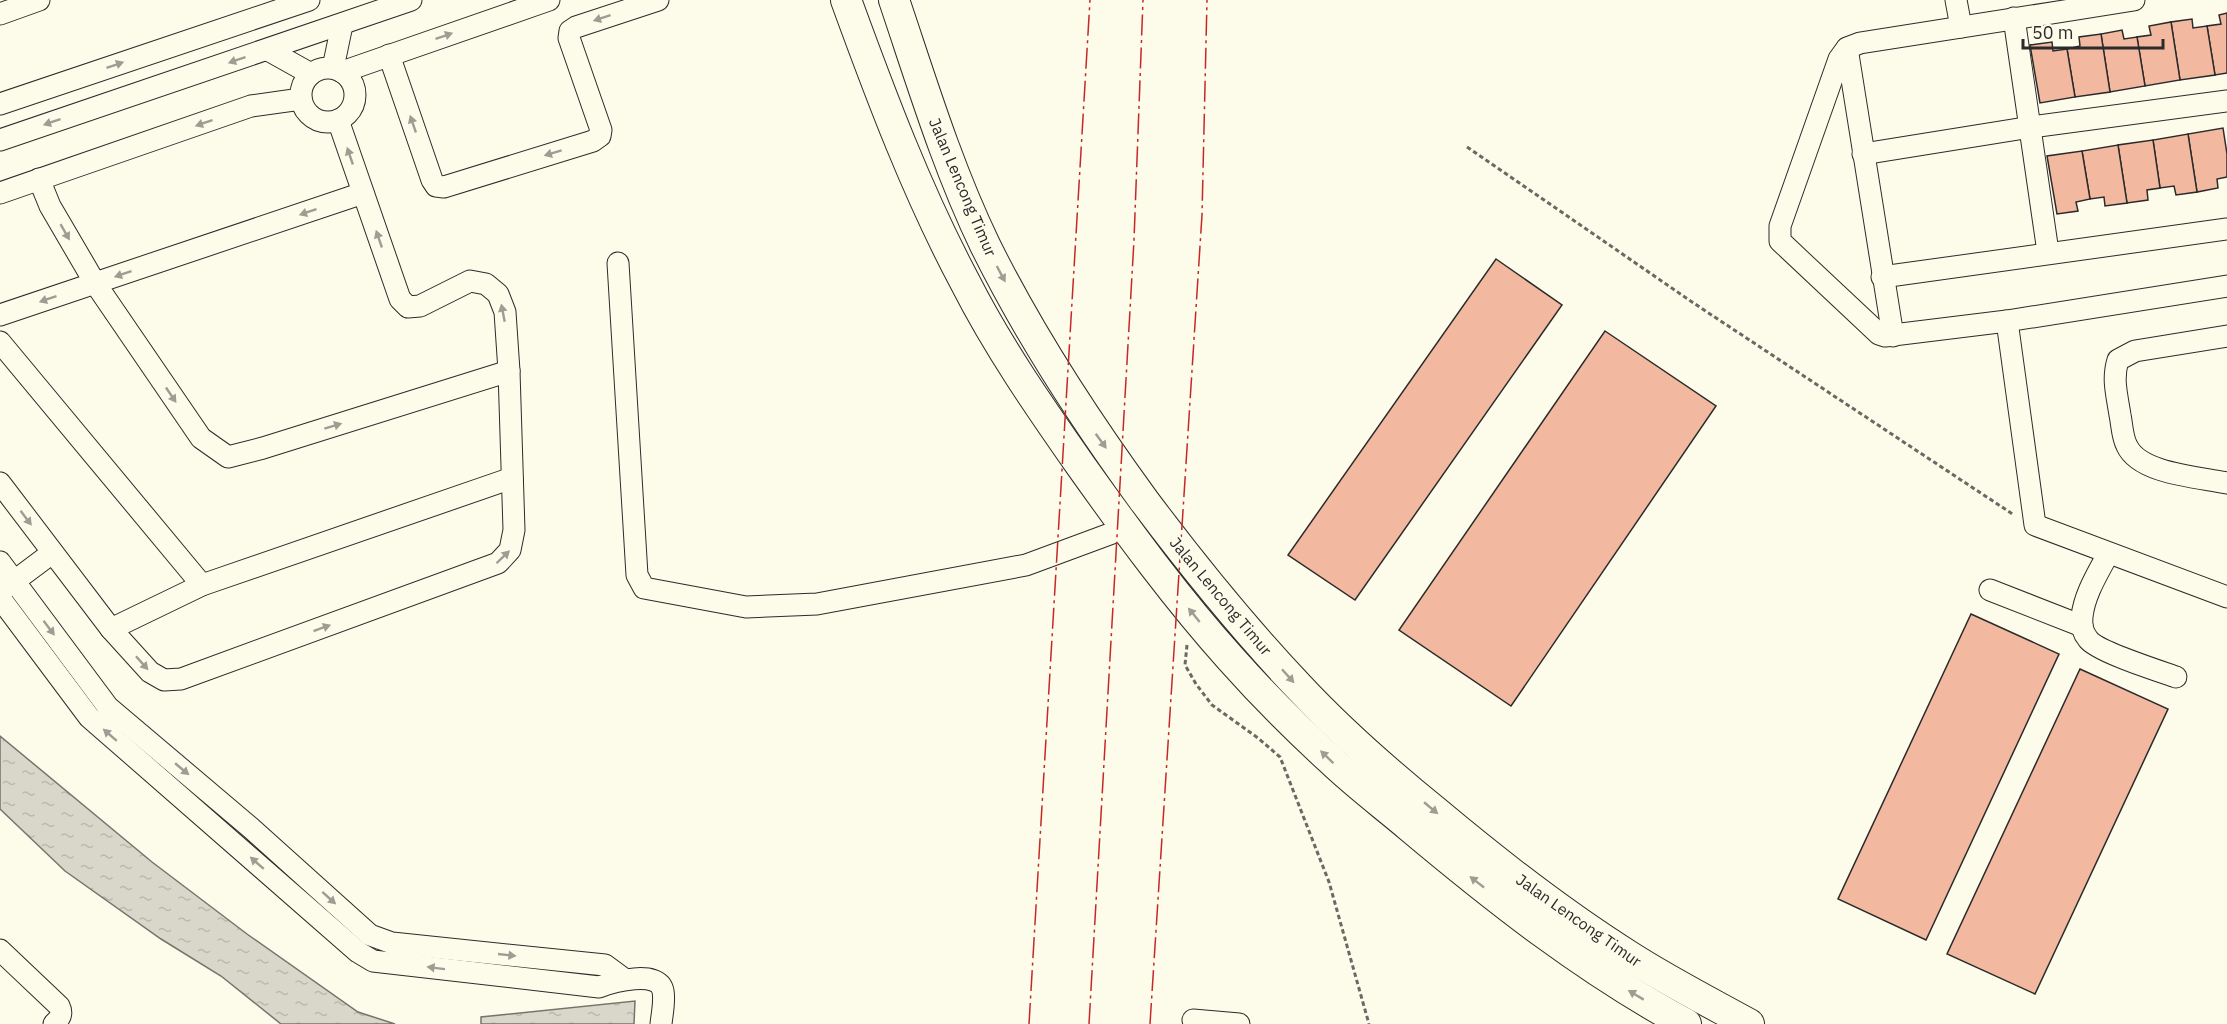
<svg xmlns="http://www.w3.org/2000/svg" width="2227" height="1024" viewBox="0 0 2227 1024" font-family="'IBM Plex Sans',sans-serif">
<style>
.water{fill:url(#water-ripples);stroke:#74746e;stroke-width:1.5}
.building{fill:#f2b8a0;stroke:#2b2b2b;stroke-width:1.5}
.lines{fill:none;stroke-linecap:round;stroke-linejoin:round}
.minor-casing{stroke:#2b2b2b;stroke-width:23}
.highway-casing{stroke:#2b2b2b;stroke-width:32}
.path{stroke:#6a6964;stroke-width:3;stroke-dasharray:4.5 3;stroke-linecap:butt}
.minor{stroke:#fdfbea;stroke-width:21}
.highway{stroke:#fdfbea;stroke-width:30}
.power{stroke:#c62828;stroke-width:1.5;stroke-dasharray:21 4.5 3 4.5;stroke-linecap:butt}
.oneway{fill:#9e9d94}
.labels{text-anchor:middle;stroke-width:4.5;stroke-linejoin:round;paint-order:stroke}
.street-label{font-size:16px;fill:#2b2b2b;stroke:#fdfbea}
</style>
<defs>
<pattern id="water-ripples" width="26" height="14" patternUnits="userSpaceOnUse" patternTransform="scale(1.5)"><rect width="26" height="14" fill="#d8d7c9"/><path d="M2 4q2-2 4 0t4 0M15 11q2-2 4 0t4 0" fill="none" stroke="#bab9ad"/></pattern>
</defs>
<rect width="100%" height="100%" fill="#fdfbea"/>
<g class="water">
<path d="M0,736L152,862L247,934L358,1012L395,1024H281L221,976L161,939L65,871L0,809Z"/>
<path d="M635,1001L634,1024H481V1017Z"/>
</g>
<g class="building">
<path d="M2227,13V73L2215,75L2207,26L2221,24L2219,15Z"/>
<path d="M2192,19L2193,28L2207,26L2215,75L2180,80L2171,22Z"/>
<path d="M2171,22L2180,80L2145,86L2137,37L2151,35L2149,26Z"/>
<path d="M2122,30L2124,39L2137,37L2145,86L2110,92L2101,34Z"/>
<path d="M2101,34L2110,92L2075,97L2067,49L2080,46L2079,37Z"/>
<path d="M2052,42L2053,51L2067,49L2075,97L2040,103L2030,45Z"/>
<path d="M2223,128L2227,154V177L2217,179L2218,188L2197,192L2188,134Z"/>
<path d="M2188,134L2197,192L2176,195L2174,186L2160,188L2153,140Z"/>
<path d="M2153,140L2160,188L2147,190L2148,200L2127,203L2118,145Z"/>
<path d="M2118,145L2127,203L2105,206L2104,197L2090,199L2082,151Z"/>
<path d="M2082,151L2090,199L2076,202L2078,211L2057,214L2047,156Z"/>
<path d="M1496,259L1562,305L1355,600L1288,555Z"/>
<path d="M1605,331L1716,406L1511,706L1399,630Z"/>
<path d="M1971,614L2059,654L1926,940L1838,899Z"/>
<path d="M2080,669L2168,709L2035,994L1947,954Z"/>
</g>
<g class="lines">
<g class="minor-casing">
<g id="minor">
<path d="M1956,0L1961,27"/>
<path d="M2134,0L1860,43L1847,48L1839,59L1780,226V241L1879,334L1885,336L2007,321L2227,286"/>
<path d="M0,14L39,0"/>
<path d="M2014,18L2048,252"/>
<path d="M1847,48L1893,336"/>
<path d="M268,50L311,74"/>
<path d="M389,55L432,180L436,186L444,187L593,141L600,136L601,130L569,38L570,31L576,27L658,0"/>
<path d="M333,68L342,25"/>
<circle cx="328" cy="95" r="27"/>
<path d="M342,72L549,0"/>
<path d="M0,104L309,0"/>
<path d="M0,140L411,0"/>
<path d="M1863,154L2031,127L2227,101"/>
<path d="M39,179L50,206L95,283L201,438L228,457L263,448L509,371"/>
<path d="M0,193L251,106L301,99"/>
<path d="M618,263L637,575L644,588L746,607L817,604L1026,565L1126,528"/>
<path d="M1882,277L2227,229"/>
<path d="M0,315L363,193"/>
<path d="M2007,321L2035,525L2227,597"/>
<path d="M2227,336L2135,351L2118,360C2112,379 2117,395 2120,415C2122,424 2122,437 2127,446C2140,474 2199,477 2227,483"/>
<path d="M0,342L202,585"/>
<path d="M0,483L111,629L150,672L164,680L181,679L498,563L510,550L514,530L509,371L505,312L498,294L486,284L470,281L420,306L408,307L400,299L338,120"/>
<path d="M2108,554C2098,573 2084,595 2082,617C2081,625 2083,633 2088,639C2096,651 2159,671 2176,677"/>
<path d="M0,562L108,707L251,828L370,935L392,943L605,965L624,979"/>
<path d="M5,588L52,553"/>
<path d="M1990,590L2082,626"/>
<path d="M0,598L89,717L358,952L373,961L599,987C612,982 659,969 663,991C665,1001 662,1014 661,1024"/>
<path d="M111,629L202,585L512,478"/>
<path d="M0,950L59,1006C63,1014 60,1018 54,1024"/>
<path d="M1193,1020L1239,1024"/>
</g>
</g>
<g class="highway-casing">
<g id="highway">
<path d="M846,0C881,96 917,192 965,282C998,347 1039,406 1081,466C1128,532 1177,599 1231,659C1263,695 1297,729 1332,761C1356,784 1384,805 1410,827C1497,900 1586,970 1686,1024"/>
<path d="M894,0C922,83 947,166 985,245C1030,336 1085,420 1145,502C1193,566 1244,629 1299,687C1341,732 1388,773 1436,812C1498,864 1561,913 1629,956C1668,981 1709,1002 1749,1024"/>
</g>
</g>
<g class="path">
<path d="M1467,147L1695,304L2014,515"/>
<path d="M1187,645L1185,665L1196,684L1212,705L1258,738L1280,757L1329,882L1369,1024"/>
</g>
<use href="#minor" class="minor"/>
<use href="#highway" class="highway"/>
<g class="power">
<path d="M1029,1024L1090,0"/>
<path d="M1089,1024L1134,240L1143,0"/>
<path d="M1150,1024L1202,215L1207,0"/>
</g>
</g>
<defs><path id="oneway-solid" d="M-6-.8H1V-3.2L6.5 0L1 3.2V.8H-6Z" transform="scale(1.5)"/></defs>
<g class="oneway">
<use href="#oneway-solid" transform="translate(602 18) rotate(162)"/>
<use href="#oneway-solid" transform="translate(444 36) rotate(-19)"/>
<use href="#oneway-solid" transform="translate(237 60) rotate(161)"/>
<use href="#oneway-solid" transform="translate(115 65) rotate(-19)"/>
<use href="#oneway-solid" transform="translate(52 122) rotate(161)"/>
<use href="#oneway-solid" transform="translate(204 123) rotate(161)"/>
<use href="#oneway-solid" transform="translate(413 124) rotate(-109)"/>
<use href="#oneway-solid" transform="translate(553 153) rotate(163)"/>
<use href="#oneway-solid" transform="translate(350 156) rotate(-109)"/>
<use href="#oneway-solid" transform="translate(308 212) rotate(161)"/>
<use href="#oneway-solid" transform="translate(65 232) rotate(60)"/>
<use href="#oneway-solid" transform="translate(379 239) rotate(-109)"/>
<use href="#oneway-solid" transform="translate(123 274) rotate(161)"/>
<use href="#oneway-solid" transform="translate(1001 274) rotate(62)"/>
<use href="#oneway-solid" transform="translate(48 299) rotate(161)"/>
<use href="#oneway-solid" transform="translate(503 313) rotate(-101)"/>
<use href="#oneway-solid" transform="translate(171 395) rotate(56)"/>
<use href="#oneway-solid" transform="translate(333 426) rotate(-17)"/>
<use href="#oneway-solid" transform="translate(1101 441) rotate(54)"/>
<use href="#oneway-solid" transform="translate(26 518) rotate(53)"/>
<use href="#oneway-solid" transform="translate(503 557) rotate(-44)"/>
<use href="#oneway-solid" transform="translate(1194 615) rotate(-129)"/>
<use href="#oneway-solid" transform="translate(49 628) rotate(53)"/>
<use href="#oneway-solid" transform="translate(322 628) rotate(-20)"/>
<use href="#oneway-solid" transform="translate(142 663) rotate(48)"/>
<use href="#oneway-solid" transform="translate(1288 676) rotate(48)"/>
<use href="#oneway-solid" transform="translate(110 735) rotate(-139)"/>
<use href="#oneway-solid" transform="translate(1327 757) rotate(-136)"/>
<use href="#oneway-solid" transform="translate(182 769) rotate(40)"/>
<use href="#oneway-solid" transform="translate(1431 808) rotate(40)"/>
<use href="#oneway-solid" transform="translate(257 863) rotate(-139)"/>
<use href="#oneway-solid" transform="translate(1477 882) rotate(-142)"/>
<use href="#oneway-solid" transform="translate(329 898) rotate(42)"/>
<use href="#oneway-solid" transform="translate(507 955) rotate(6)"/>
<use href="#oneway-solid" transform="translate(436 968) rotate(-173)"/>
<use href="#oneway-solid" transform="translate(1636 995) rotate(-149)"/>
</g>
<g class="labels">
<g class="street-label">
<text transform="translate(963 187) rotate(67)" y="6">Jalan Lencong Timur</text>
<text transform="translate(1221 596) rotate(50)" y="6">Jalan Lencong Timur</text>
<text transform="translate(1579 920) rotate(35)" y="6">Jalan Lencong Timur</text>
</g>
</g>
<path d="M2023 39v9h140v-9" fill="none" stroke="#2b2b2b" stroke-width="3"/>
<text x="2032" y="39" font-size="18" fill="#2b2b2b" stroke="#fdfbea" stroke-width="4.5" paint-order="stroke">50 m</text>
</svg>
